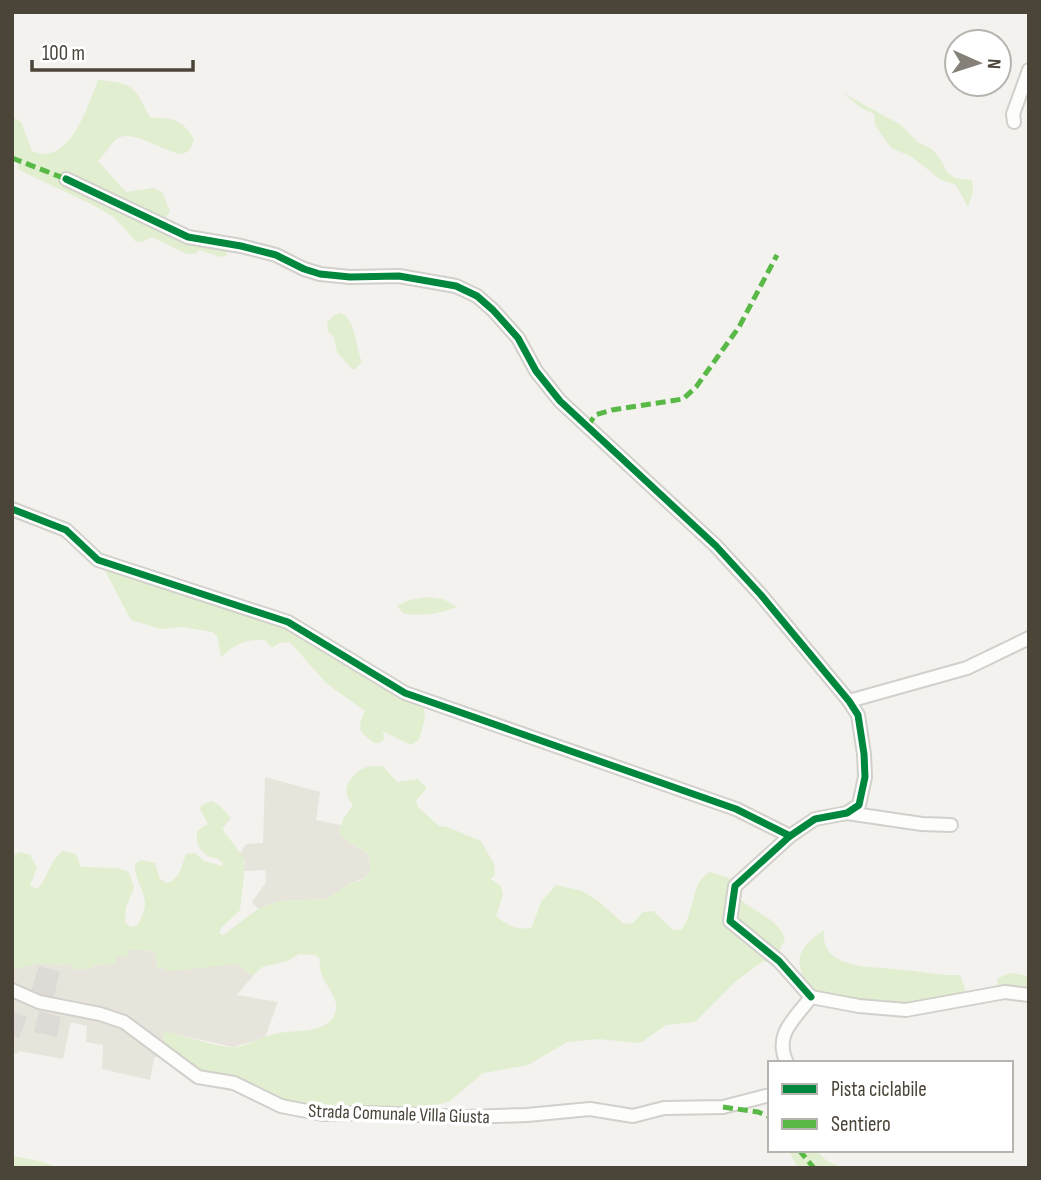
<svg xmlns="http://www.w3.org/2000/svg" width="1041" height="1180" viewBox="0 0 1041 1180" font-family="'Sofia Sans Condensed',sans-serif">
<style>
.residential{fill:#e7e4dc}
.green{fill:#e1eecf}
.building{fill:#dedbd6}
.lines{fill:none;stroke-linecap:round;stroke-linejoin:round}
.minor-casing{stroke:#d2d0cb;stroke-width:16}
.minor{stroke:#fdfdfc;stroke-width:12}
.quiet{stroke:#58b947;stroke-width:5;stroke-dasharray:10 5;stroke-linecap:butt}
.cycleway-casing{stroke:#fff;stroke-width:11}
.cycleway{stroke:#00873e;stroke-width:7}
.labels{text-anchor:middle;stroke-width:7;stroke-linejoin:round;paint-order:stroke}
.street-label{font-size:19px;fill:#4b4439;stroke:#fff}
</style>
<rect width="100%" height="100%" fill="#f4f2ee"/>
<g class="residential">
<path d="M265,777L320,792L316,820L341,825L339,833L352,844L368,853L371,868L365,878L351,883L327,899L279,901L258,909L252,902L266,882L265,870L243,871L245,861L240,854L246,844L263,843Z"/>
<path d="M129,949L155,951L158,969L163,966L165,970L237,964L253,976L237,995L278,1002L265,1038L233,1047L165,1032L162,1046L129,1021L57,1003L12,985V966L20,969L31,963L63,965L70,963L91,966L117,963V956Z"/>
<path d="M12,995L120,1024L160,1054L154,1058L150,1080L102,1069L103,1045L86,1042L87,1026L71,1022L63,1059L19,1051L17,1054L12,1052Z"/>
</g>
<g class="green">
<path d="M98,80C134,83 135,87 150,118C171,117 184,120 194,140L190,150L183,154C163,153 131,126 115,140C109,146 105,155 98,161L126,192L153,188L162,192L170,211L160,227L218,247L226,251L227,255L221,257L199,250L195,254H187L152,237L142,242H136L115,218L93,205L17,169L19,162L12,160V117L21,122L32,151C69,168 88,106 98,80Z"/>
<path d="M843,93L901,125L917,142L932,149L941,160L947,172L955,178L972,180L973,191L968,207L956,185L941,180L912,157L891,148L875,125L874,114L861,108Z"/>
<path d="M341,313C357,321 355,347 362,362L355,369H352L337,352L334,337L328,331L327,323L334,315Z"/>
<path d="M101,563L294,632L390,692L424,708L425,718L419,740L411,745L382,731L385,739L379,743H374L363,734L360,729L361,720L365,711L326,683L290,642L279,643L272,648L265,640C246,639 235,644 221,657L217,636L212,632L183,627L161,629L131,620Z"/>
<path d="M429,597L443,599L457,607C439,614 423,616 404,614L397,606L409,600Z"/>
<path d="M370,766H383L397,782L418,779L427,788L416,801L418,807L439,826L447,827L481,841L494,864L495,875L490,879L501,886L503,895L496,916C506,925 519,932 532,927L541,902L556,885L582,891L597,900L624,924L633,923L643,912L653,911L673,930H681C696,912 690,882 710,872L729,878C733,884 734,892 739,898C754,913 778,918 785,939L775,960L762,962L735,982L695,1022L666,1025L642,1042L636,1043L600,1039L567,1042L528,1065L483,1073L450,1101L418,1111L352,1107L316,1110L290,1102L253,1084C228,1091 183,1065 160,1054L165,1031C180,1035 221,1048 234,1047C246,1046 259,1039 270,1035C290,1028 332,1037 336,1009C339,994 316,979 320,959L315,955L299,954L288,961L262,967L253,976L237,964L174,971L165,970L163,966L158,970L155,951L129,949V956H117V963L92,966L91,969H72L70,963C52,969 41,958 20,969L12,966V856L21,852L30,855L37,868L30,886L38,889C47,877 51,861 62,851L76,854L81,867L117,868L129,872L134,888L126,907L125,922L130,927L137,926C156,894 135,891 135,864L141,860L155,863L160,879L166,883C179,881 182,865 186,854L195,853L204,861L222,866L223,863L218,859C202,857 195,846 197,831L208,824L200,809L201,806L211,801L219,805L231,818L222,829L244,858V877L240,910L222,927L219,933L223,935L258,909L279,901L327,899L351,883L360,881L365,878L371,868L368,853L344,839L339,833L343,819L353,805C351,802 348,799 347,795C343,783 359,768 370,766Z"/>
<path d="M824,930C819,971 875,966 902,970C917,971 932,974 947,975H960L966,991L962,996L889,1008L815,995C794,966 792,952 824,930Z"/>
<path d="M1009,973L1029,976V988L998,989L997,979Z"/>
<path d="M788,1150H816L827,1161L843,1168H798Z"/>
<path d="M12,1156L40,1161L60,1168H12Z"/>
</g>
<g class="building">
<path d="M39,966L60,972L53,1000L31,992Z"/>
<path d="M12,1011L27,1017L19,1038L12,1036Z"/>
<path d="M39,1011L61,1017L57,1037L34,1032Z"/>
</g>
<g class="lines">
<g class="minor-casing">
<g id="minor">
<path d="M1014,122L1013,114L1029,70"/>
<path d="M66,179L188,237L241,246L276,255L304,269L320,274L350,277L399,276L456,286L477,296L493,310L518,338L536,371L560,401L716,546L761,595L849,701L858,715L864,754L865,777L859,805L847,813L815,819L790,836"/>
<path d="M12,509L66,530L98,560L288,622L405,693L736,809L790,836L735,886L730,921L779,961L811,997"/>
<path d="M849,701L967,668L1029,638"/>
<path d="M847,813L922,824L951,825"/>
<path d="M12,990L39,1002L100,1014L124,1022L198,1077L234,1083L281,1106L322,1114L372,1113L466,1117L527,1115L590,1109L633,1116L664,1108L723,1107L770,1095"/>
<path d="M811,997L859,1006L906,1010L1005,992L1029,995"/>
<path d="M787,1063C773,1034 795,1019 811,997"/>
</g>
</g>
<use href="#minor" class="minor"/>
<g class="quiet">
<path d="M12,158L66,179"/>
<path d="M588,426L595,415L612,410L683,399L696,387L739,327L777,255"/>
<path d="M723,1107L758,1112L770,1117"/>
<path d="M799,1150L814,1168"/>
</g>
<g class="cycleway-casing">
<g id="cycleway">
<path d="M66,179L188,237L241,246L276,255L304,269L320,274L350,277L399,276L456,286L477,296L493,310L518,338L536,371L560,401L716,546L761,595L849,701L858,715L864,754L865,777L859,805L847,813L815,819L790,836"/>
<path d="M12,509L66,530L98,560L288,622L405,693L736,809L790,836L735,886L730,921L779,961L811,997"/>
</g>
</g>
<use href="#cycleway" class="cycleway"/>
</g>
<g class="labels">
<g class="street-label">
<text transform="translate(399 1113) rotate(2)" y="7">Strada Comunale Villa Giusta</text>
</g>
</g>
<rect width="1041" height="1180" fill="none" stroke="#4b4439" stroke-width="28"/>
<rect x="768" y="1061" width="245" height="91" fill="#ffffff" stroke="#b7b4b0" stroke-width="2"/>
<rect x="782" y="1084" width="35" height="10" fill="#00873e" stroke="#b7b4b0" stroke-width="2"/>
<text x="831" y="1096" font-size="21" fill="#4b4439">Pista ciclabile</text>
<rect x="782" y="1119" width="35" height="10" fill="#58b947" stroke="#b7b4b0" stroke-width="2"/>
<text x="831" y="1131" font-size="21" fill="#4b4439">Sentiero</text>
<g transform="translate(978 63) rotate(93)"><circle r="33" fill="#ffffff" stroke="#b7b4b0" stroke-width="2"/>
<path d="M0-5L12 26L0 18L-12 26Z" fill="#868178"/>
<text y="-10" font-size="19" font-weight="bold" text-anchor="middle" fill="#4b4439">N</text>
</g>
<path d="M32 60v10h161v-10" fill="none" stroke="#4b4439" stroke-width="3.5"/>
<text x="42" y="60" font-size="21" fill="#4b4439" stroke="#ffffff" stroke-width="5" paint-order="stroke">100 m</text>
</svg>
